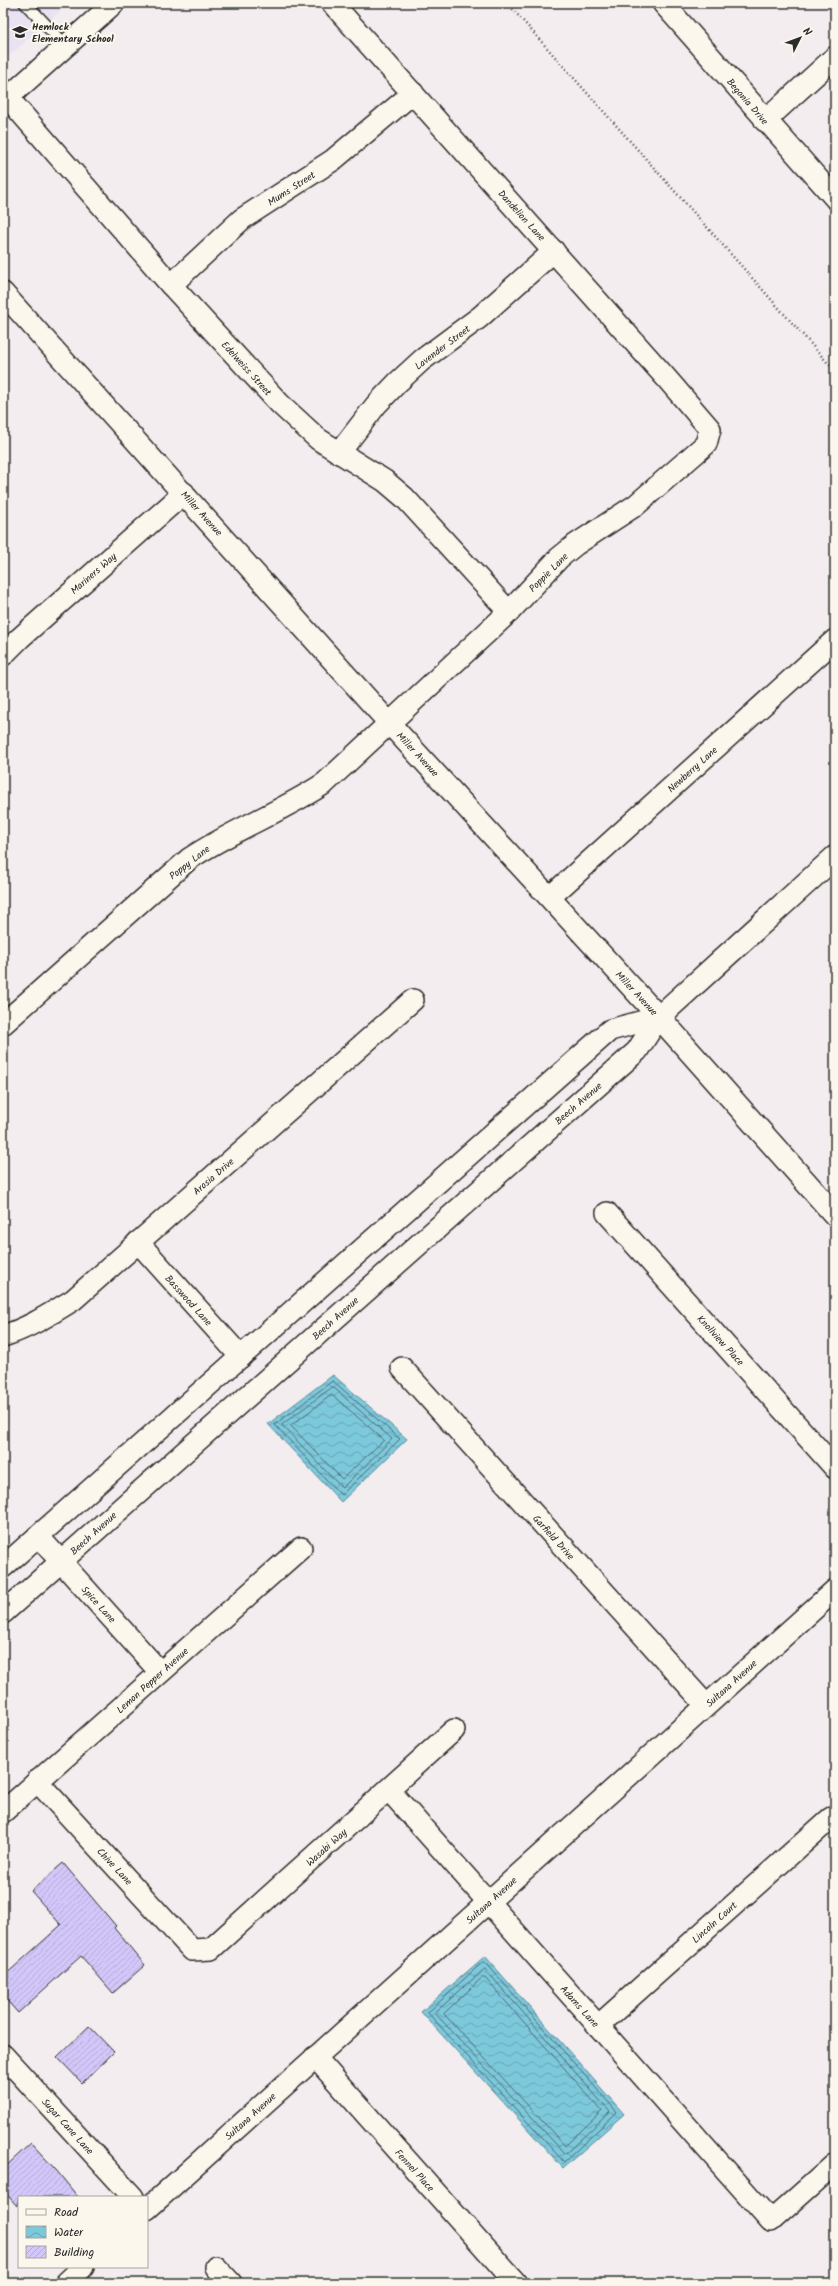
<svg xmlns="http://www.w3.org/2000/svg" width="838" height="2286" viewBox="0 0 838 2286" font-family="Kalam,sans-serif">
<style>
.built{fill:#e9e2f2}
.water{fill:url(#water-waves);stroke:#5c8a95}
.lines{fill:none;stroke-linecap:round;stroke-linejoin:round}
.shore{stroke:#4c6a72;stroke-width:1}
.building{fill:url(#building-hatch);stroke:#2b2b2b}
.service-casing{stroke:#2b2b2b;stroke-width:14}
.minor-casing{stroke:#2b2b2b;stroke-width:24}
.tertiary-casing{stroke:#2b2b2b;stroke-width:25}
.path{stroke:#2b2b2b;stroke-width:2.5;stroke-dasharray:1 3;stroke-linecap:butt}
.service{stroke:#fbf7ec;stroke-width:11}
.minor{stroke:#fbf7ec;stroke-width:21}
.tertiary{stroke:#fbf7ec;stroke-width:22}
.labels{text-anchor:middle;stroke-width:4;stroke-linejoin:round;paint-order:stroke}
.poi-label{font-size:10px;font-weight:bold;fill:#2b2b2b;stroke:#fbf7ec;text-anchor:start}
.street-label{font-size:10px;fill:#2b2b2b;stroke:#fbf7ec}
</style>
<defs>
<pattern id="water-waves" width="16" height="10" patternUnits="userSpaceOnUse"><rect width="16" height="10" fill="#7dc9dc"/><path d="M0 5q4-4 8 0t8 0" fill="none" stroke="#67a3b3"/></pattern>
<pattern id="building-hatch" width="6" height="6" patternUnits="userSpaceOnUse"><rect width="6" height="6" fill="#d2c7f9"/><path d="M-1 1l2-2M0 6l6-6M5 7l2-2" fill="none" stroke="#b4abd6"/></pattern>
</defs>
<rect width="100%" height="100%" fill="#f3edef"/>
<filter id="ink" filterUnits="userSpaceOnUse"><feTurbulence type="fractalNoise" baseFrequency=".025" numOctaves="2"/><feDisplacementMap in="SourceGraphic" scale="8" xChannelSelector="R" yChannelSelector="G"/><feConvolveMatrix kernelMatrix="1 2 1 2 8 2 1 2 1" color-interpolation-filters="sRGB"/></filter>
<g filter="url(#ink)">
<path class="built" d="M3,3H69L3,61Z"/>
<g class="water">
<path d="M333,1375L407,1439L341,1502L268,1424Z"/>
<path d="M485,1956L624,2114L563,2168L421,2012Z"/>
</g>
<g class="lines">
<g class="shore">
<path d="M333,1381L400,1439L341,1495L275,1425Z"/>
<path d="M333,1387L392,1439L342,1488L282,1425Z"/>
<path d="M332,1395L384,1440L342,1479L291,1426Z"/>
<path d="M483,1962L486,1963L617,2112L564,2162L428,2013Z"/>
<path d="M485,1969L610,2112L565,2154L435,2013Z"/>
<path d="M482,1978H485L602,2111L565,2146L444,2014Z"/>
</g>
</g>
<g class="building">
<path d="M63,1863L116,1926L114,1928L145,1965L113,1993L81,1956L18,2013L3,1996V1977L61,1925L31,1891Z"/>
<path d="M89,2026L114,2052L82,2083L57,2057Z"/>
<path d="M31,2143L56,2170L78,2197H19L17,2206L3,2190V2169Z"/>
</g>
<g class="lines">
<g class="service-casing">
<path id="service" d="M25,3L66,46"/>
</g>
<g class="minor-casing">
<g id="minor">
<path d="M663,3L835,198"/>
<path d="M8,98L171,285L280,404L318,439L385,481L405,498L509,612"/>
<path d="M3,102L114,3"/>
<path d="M765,121L835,57"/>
<path d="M171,285L242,219L333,160L413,93"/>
<path d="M3,293L390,724L659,1017"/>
<path d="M339,453L376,405L398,382L422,360L480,317L554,251"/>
<path d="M3,655L20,638L184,493"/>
<path d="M550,897L835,640"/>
<path d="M3,1024L189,859C232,830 281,812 325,783L509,612L559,558L575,545L636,505L706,444L710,429L668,380L332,3"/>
<path d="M607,1213L835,1468"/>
<path d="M138,1242L241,1357"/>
<path d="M3,1336C29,1328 50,1314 73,1300L413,1000"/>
<path d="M402,1368L706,1705"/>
<path d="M38,1536L160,1672"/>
<path d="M3,1567L610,1030L659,1017"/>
<path d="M3,1613L637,1051L659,1017"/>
<path d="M37,1781L192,1950L211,1949L454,1730"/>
<path d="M389,1790L771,2221L835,2164"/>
<path d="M3,1812L301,1548"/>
<path d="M598,2026L831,1818"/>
<path d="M3,2055L133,2197"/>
<path d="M315,2057L516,2283"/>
<path d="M147,2209L835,1590"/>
<path d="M216,2267L231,2283"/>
<path d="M66,2283L83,2267"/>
</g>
</g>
<g class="tertiary-casing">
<path id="tertiary" d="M835,857L659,1017L835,1215"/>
</g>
<path class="path" d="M507,3L835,371"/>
<use href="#service" class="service"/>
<use href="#minor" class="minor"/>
<use href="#tertiary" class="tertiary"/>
</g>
</g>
<defs>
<g id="school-bare" transform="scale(1.2)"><path d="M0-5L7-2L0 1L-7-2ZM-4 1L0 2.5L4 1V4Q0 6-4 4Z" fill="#2b2b2b" stroke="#fbf7ec" stroke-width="2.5" paint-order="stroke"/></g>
</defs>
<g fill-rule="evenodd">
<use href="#school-bare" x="20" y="32"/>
</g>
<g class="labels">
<g class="poi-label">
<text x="32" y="30">Hemlock<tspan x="32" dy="12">Elementary School</tspan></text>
</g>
<g class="street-label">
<text transform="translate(748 101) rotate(49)" y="4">Begonia Drive</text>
<text transform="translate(291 188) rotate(-33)" y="4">Mums Street</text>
<text transform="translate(522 215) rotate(48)" y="4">Dandelion Lane</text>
<text transform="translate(442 347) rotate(-37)" y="4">Lavender Street</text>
<text transform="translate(247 368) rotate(48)" y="4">Edelweiss Street</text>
<text transform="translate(202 513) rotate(48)" y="4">Miller Avenue</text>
<text transform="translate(548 572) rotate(-45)" y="4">Poppie Lane</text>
<text transform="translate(93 573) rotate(-41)" y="4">Mariners Way</text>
<text transform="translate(418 754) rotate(47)" y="4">Miller Avenue</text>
<text transform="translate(692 769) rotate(-42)" y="4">Newberry Lane</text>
<text transform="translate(189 862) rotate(-38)" y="4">Poppy Lane</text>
<text transform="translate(637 993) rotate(47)" y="4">Miller Avenue</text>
<text transform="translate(578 1103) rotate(-41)" y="4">Beech Avenue</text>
<text transform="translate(213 1176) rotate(-41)" y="4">Arosia Drive</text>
<text transform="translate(189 1300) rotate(48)" y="4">Basswood Lane</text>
<text transform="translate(335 1318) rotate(-42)" y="4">Beech Avenue</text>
<text transform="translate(721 1340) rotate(48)" y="4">Knollview Place</text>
<text transform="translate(93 1533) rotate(-42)" y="4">Beech Avenue</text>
<text transform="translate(554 1537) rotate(48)" y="4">Garfield Drive</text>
<text transform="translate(99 1604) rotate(48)" y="4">Spice Lane</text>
<text transform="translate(152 1680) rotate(-42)" y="4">Lemon Pepper Avenue</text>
<text transform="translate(731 1683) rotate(-42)" y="4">Sultana Avenue</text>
<text transform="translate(326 1847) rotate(-42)" y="4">Wasabi Way</text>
<text transform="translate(115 1866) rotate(47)" y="4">Chive Lane</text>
<text transform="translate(491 1900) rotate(-42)" y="4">Sultana Avenue</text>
<text transform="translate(714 1922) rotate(-42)" y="4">Lincoln Court</text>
<text transform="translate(580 2006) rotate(48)" y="4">Adams Lane</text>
<text transform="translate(250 2116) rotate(-42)" y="4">Sultana Avenue</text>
<text transform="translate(68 2126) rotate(48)" y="4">Sugar Cane Lane</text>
<text transform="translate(415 2170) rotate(48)" y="4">Fennel Place</text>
</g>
</g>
<rect width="838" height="2286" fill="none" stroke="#fbf7ec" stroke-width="16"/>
<rect x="8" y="8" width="822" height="2270" fill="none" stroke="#2b2b2b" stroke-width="1.5" filter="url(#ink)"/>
<rect x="18" y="2196" width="130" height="72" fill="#fbf7ec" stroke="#a8a59f"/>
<rect x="26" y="2209" width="20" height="6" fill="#fbf7ec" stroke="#a8a59f"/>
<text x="54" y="2216" font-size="12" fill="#2b2b2b">Road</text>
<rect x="26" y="2226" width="20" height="12" fill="url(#water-waves)" stroke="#a8a59f"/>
<text x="54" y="2236" font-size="12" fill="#2b2b2b">Water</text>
<rect x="26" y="2246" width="20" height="12" fill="url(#building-hatch)" stroke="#a8a59f"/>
<text x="54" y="2256" font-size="12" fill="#2b2b2b">Building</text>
<g transform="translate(800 38) rotate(48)" stroke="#fbf7ec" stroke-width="3" paint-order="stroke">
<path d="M0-3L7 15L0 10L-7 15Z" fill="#2b2b2b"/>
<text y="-6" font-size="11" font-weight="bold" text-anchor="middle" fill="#2b2b2b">N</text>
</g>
</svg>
